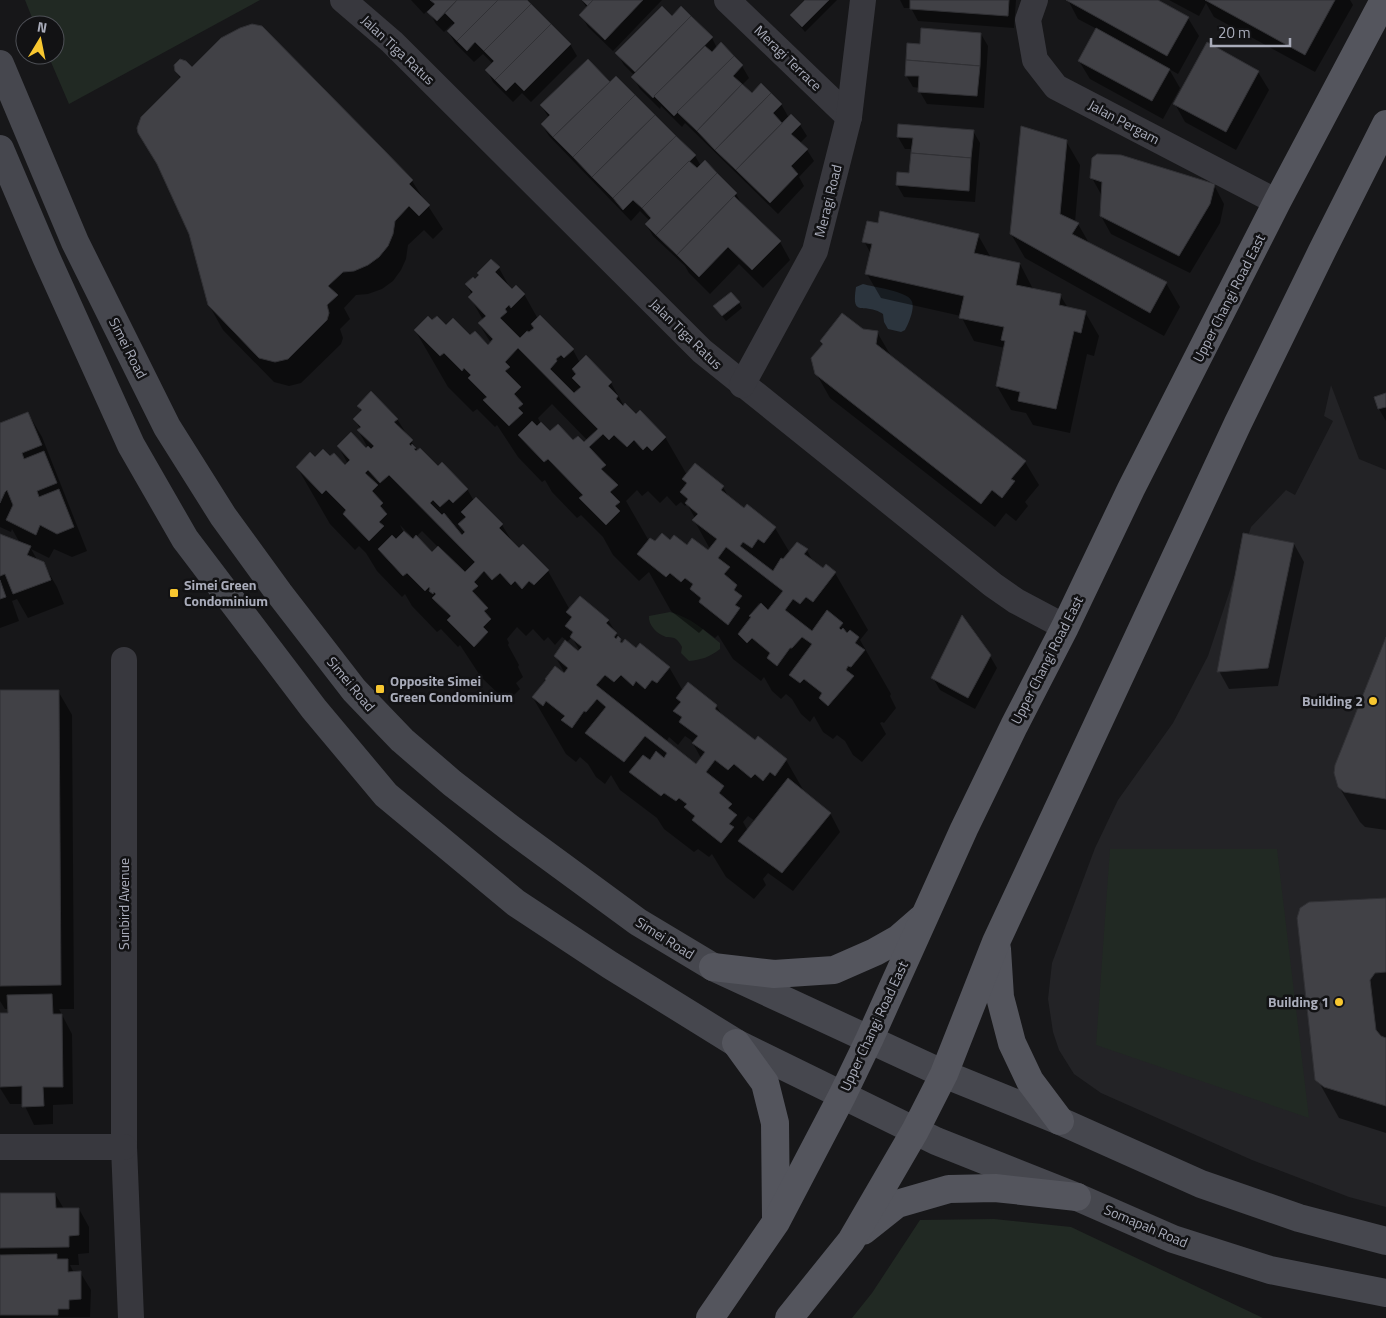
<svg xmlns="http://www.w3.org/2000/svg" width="1386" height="1318" viewBox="0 0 1386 1318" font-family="'Titillium Web',sans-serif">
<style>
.built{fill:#232326}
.green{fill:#212923}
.water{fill:#2c353e}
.shadow{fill:#0007;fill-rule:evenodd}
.building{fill:#414146;stroke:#313135}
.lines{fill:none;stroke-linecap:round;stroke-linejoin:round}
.minor{stroke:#38383e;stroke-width:26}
.secondary{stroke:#46474e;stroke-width:28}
.primary{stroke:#54555d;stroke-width:28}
.poi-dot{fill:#f8c730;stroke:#121214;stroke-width:2}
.labels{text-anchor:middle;stroke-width:5;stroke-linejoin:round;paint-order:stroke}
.street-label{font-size:14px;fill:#a9acba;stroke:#121214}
.poi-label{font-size:14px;font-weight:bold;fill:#a9acba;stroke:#121214;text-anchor:start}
</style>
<rect width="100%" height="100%" fill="#171719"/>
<path class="built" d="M1331,385L1359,459L1386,470V1207L1349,1197L1252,1160L1101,1093L1074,1074L1059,1050L1053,1032L1048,999L1052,963L1095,848L1118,800L1173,723L1208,656L1251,527L1286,490L1295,495L1333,421L1324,416Z"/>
<g class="green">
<path d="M25,0H260L69,104L48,55H55V25H35Z"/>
<path d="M670,612C690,617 704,630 720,643V649C710,657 701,660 689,661L681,653L682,647C680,643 677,639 674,638C671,637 668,637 666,637C657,634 648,625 649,616Z"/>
<path d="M1110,849H1277L1309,1118L1096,1045Z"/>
<path d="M994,1219L1071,1227L1263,1318H852L872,1293L920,1220Z"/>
</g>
<path class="water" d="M863,284C873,287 906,291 911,300C916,306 909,323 905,330L901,332L888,329L884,322L883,314C864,301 851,320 856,287Z"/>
<g class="shadow">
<path d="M411,0H524L570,44L577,56L531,102L522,93L513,102L493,82L487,70L493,64L483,54L474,62L455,43L448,31L454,26L452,24L444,32L436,24L428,10L424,14Z"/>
<path d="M582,0H662L613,51L588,27L581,15L587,8Z"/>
<path d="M807,0H837L805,32L791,15Z"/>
<path d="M900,0H1016L1014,28L918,21L911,8H904Z"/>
<path d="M1068,0H1155L1188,18L1199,36L1178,74L1169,69L1180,88L1163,119L1090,79L1079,61L1097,29L1078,19Z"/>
<path d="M1169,0H1350L1353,5L1315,72L1214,17L1206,3L1199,16Z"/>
<path d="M681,8L712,38L717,48L721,44L742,66L749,78L742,85L752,95L781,104L789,118L800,125L807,136L800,143L807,150L814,161L799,177L804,186L778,214L685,123L682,127L661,106L660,109L640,89L633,77L634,75L624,65L617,53L672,17Z"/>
<path d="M981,34L988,46L984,108L927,104L920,92V88L913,87L906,75L921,46Z"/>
<path d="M192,69L412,181L443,229L433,239L424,230L408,245L406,259L401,270L393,281L382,289L368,294L356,295L344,308L350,319L340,329L343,338L341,344L301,383L289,386L274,382L223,330L209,305L190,233L162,171L139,133V122L142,117L181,79L176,71Z"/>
<path d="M1258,72L1269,90L1236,150L1185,122L1175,104Z"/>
<path d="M610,84L695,156L701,166L736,194L743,206L780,242L790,260L763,288L739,264L710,294L689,273L685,266L653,236L646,224L650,221L640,211L631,221L549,136L542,125L549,118L541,105Z"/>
<path d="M973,131L980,143L975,202L904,197L897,185L911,174L913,149H905L898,137Z"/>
<path d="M1066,141L1080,165L1075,222L1078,224L1089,243L1166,283L1180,307L1164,336L1025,258L1011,234Z"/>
<path d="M1092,178L1214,185L1224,204L1220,223L1190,273L1111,234L1101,216L1102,196Z"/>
<path d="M978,235L991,258L1020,264L1033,289L1060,295L1068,308L1085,312L1099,336L1094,356L1087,354L1070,433L1033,425L1026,413L1011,410L997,386L1005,348L974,341L961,316L881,298L867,274L871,254L864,241Z"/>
<path d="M499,268L510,288L524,294L538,319L573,350L580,363L611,383L624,406L665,437L687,475L723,487L729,498L744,510L747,505L775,528L790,553L807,550L814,564L823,570L835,573L868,630L860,640L891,694L890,696L896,708L884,723L882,722L880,723L886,734L862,762L853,755L845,741L837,735L833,739L823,732L814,716L810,722L801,714L792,699L786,694L781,699L772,691L764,677L761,681L733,659L718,635L715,638L703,629L699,633L671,611L649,572L639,581L613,555L603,537L581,515L577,518L552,492L545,480L542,482L518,457L497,425L495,427L477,409L473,412L448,387L415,330L432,322L470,337L488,346L491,343L479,324L483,320L470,297L472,295L467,285ZM552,404L588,441L584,444L573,442L550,433L541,424L538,418ZM637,490L642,496L648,491L660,503L667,496L676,506L681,502L685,506L687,504L695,518L694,520L710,549L708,552L670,541L656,543L649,541L626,501ZM759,603L761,604L755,612L753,611Z"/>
<path d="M739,303L742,308L726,321L718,311Z"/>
<path d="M862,331L877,332L891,356L1025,462L1039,485L1025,502L1028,506L1016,521L1006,513L995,527L830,398L816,373L823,345L821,341Z"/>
<path d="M1386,394V421L1379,409Z"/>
<path d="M358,406L397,419L418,452L467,489L474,501L502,525L513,543L519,550L523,546L548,571L570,610L608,620L623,644L637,650L669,667L683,691L716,705L723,717L755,742L786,760L805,793L830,813L840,832L793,891L768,873L763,879L766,885L754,899L726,877L712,854L709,857L698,849L694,852L664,829L657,818L620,790L611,775L605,784L596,777L588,764L580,757L576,762L566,754L533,698L567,677L555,656L566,640L562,637L555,645L548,637L544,641L533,629L526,636L517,627L507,639L509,643L508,645L519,665L518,667L523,677L516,683L520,689L507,702L481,677L460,645L458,647L441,629L437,632L412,606L405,594L402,597L377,571L366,553L359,546L355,550L330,524L297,467L315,458H330L345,467L348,464L338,446L366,450L368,448L358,430L360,429L355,419L362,412ZM400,525L411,536L409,537L404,533ZM422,531L438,547L432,553L416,537ZM572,637L582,655L566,643ZM685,736L691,740L701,758L696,766L666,742L669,737L678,745ZM748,816L755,821L748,831L743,822Z"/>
<path d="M28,413L42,437L87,551L72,557L54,549L49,558L31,549L38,561L43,563L57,587L64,604L28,618L17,599L12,601L19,621L0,628V536L20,543L12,529L11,532L0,527V424Z"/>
<path d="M1294,544L1304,562L1278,686L1229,689L1219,671Z"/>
<path d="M1386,638V830L1365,827L1360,822L1339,787Z"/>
<path d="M990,656L997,668L975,709L940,690L933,678Z"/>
<path d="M0,691H58L72,715L74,1009H59L72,1034L73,1104L53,1105V1124L34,1125L24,1104H10L0,1088V1014H9V1009H5L0,1001Z"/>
<path d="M1386,899V1133L1339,1118L1316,1077Z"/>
<path d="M55,1194L64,1209H79L89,1227V1253L78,1254L79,1265H70L74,1273L80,1272L91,1290L90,1317L0,1318V1195Z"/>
</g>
<g class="building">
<path d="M430,0H457L437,21L427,12L435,4Z"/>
<path d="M457,0H498L457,41L447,31L455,23L445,13Z"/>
<path d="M498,0H527L531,4L484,51L475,42L467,51L457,41Z"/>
<path d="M582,0H593L588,6Z"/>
<path d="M593,0H643L605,40L579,15Z"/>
<path d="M805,0H829L802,27L790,15Z"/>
<path d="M910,0H1009L1008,16L910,9Z"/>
<path d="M1066,0H1158L1189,17L1167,56Z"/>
<path d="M1205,0H1335L1305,55Z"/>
<path d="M531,4L551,24L495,80L485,70L494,61L484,51Z"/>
<path d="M662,6L672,16L681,6L691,16L635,72L615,53Z"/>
<path d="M691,16L713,37L653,98L631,77Z"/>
<path d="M252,24L262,26L382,148L413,180L409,184L430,205L419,216L409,206L395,221L393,234L388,246L379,257L368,265L354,271L343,272L328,286L338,295L327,305L329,313L327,320L288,359L275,362L259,358L208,305L189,234L157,164L138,133L137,128L141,117L181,77L175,71L174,65L180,59L186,61L192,67L221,38L240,28Z"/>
<path d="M551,24L571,44L524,91L515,82L506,91L495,80Z"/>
<path d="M921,28L981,33L980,66L906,60L907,43L920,44Z"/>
<path d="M1096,28L1170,69L1152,101L1078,61Z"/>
<path d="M721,42L734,56L674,116L654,96L705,46L712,52Z"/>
<path d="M1207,42L1259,71L1226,132L1173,104Z"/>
<path d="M734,56L743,65L733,76L742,84L697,131L677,112Z"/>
<path d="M588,59L610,82L553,137L541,124L550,115L540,105Z"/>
<path d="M906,60L980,66L977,96L918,92L919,76H905Z"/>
<path d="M616,76L635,95L573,157L553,137Z"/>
<path d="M761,83L771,93L715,150L697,131L742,84L752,93Z"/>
<path d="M771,93L782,104L773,113L782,123L736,170L715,150Z"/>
<path d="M635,95L655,115L592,177L573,157Z"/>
<path d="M791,114L801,124L791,134L808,149L791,166L798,174L770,203L736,170Z"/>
<path d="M655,115L676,136L613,198L592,177Z"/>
<path d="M898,124L974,130L971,158L911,153L913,138L897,137Z"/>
<path d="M1021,126L1067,140L1060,214L1079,223L1072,234L1167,282L1150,313L1010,234Z"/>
<path d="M676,136L696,155L642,208L633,200L623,210L613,198Z"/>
<path d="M911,153L971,158L969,191L896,185L897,172L909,173Z"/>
<path d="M1097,154L1121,155L1215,184L1210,204L1179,256L1100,216L1102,182L1090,178L1092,158Z"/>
<path d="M705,160L717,173L656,235L645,224L651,218L642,208L689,161L697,168Z"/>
<path d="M717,173L737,193L677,255L656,235Z"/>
<path d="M734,196L781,241L752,270L728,247L699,277L677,255Z"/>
<path d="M880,211L979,234L974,253L1020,263L1016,285L1061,294L1059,305L1086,311L1081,333L1074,331L1056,409L1018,401L1020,392L996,386L1005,341L1001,340L1004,327L959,318L964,296L865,274L872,244L862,242L867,221L878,223Z"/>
<path d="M491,259L500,267L495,272L512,289L516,285L525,294L511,308L509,305L505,309L507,312L500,318L520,338L527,331L529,332L534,328L531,324L540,315L574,349L564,358L561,355L556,359L557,361L550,369L574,393L581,387L572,378L576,374L572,369L586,355L612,382L608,386L618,396L616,399L623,406L625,403L636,414L640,410L666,437L652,451L647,446L643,450L634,440L627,447L614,435L609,440L603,434L589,447L606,465L601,469L618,485L610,492L620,502L615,506L620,511L606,525L579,498L583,495L548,459L544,462L518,435L532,421L537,426L541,422L550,431L558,424L573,440L578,436L584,442L598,429L518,348L505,362L510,367L505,371L521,387L514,394L523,404L518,408L523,413L509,426L483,400L487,397L468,378L471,375L464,368L462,371L444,353L440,356L414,330L428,316L432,320L437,316L446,325L453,318L470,335L475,331L488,345L493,339L478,323L486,316L468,297L473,292L465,284L473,277L475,279L479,275L477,273Z"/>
<path d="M731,292L740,302L722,316L713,306Z"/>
<path d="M842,313L863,329L878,331L876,344L1026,461L1011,479L1015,481L1002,498L992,490L981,504L815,374L811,358L823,344L820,341Z"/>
<path d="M371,391L398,419L394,422L413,440L409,444L411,446L412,444L416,448L414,449L416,451L420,448L438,466L442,462L468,489L453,503L449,499L440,507L433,500L430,503L442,515L444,513L462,535L465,532L458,524L466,517L461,512L476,497L503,524L499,528L519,548L523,544L549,570L534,585L529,581L522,589L515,581L511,585L500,573L492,580L484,571L474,582L478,586L472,591L488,608L484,611L491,619L483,627L488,632L474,647L447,620L451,616L432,598L436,594L434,592L433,594L429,591L430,589L429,587L425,591L407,573L403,576L378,549L392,535L396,539L404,531L413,539L416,535L432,552L438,546L465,572L475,562L389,475L380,483L368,470L365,473L378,485L372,491L383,503L380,506L387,514L379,522L384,526L369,541L343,514L346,510L326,490L322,494L296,467L310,452L315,457L323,449L330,456L334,453L345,465L350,460L337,446L351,432L366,448L368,446L371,449L374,446L357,430L361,427L353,419L362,410L357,406Z"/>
<path d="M1386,393V407L1378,409L1374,397Z"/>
<path d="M28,412L42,445L22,453L24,459L44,451L57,483L37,491L39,497L59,489L74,527L57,534L40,525L36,535L6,520L13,505L7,490L5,492L0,503V423Z"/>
<path d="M695,463L724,486L721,490L744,508L747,504L776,527L764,543L758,539L752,548L743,542L740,546L773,571L781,558L783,559L797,542L808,549L804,554L823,568L826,564L836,572L813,602L806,597L800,604L793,599L785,610L812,631L827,610L843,623L839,628L841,630L843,628L847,633L850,630L859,637L855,643L865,650L851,667L848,666L846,670L854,676L828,706L819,698L822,693L804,679L800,683L789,675L812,644L802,637L792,648H790L777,666L767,658L770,653L752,638L747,643L738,634L751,617L749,616L761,603L768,610L783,591L726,547L718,558L730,567L724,574L737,585L734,590L742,596L735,605L740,608L728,625L699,602L701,598L690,589L693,584L685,578L681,582L670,573L666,577L637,554L650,538L655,541L662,533L670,540L674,535L687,545L692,538L708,550L717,539L692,520L698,514L685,503L688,499L680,492L687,483L682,479Z"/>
<path d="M1243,533L1294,543L1268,668L1217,672Z"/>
<path d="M0,534L31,546L27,555L44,562L51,580L13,594L5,574L0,576Z"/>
<path d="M0,580L6,597L0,599Z"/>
<path d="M580,596L609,620L606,623L617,633L614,637L616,639L618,636L621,639L620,642L622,643L625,639L636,648L640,643L670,667L657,683L652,680L645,689L636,681L633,686L621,675L614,682L605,675L596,685L696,764L705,752L692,743L698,736L679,722L682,717L673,711L681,702L676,698L688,682L717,705L715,709L755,740L758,736L787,759L775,776L770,772L763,781L755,774L751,778L734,764L728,770L715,760L706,772L724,786L719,793L732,804L728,808L737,815L729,824L734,827L721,843L692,820L695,816L684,807L687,804L679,798L676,801L664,793L661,796L629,772L643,755L650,760L656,751L664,758L667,753L645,736L624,762L585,733L606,707L597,699L586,712L584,711L572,728L561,720L565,716L546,701L543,706L532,697L546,680L545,679L555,666L564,673L568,668L554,656L565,640L578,651L582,647L570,637L573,632L565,626L572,617L566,612Z"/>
<path d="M962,615L991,655L968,698L931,678Z"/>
<path d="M1386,637V799L1344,792L1338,787L1334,773L1335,765Z"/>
<path d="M0,690H59L61,985L0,986Z"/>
<path d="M788,778L831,813L782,873L738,841Z"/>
<path d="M1386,898V972L1375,973L1370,980L1376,1030L1381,1036L1386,1038V1106L1324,1087L1315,1080L1297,918L1300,908L1309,902Z"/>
<path d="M52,994L53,1014H62L63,1087H43L44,1106L22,1107V1086L0,1087V1013H8L7,995Z"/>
<path d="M0,1193H55L56,1208H79V1235L69,1236V1247L0,1248Z"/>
<path d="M57,1254V1259H68V1272L81,1271V1299L69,1300V1309H58V1315H0V1255Z"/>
</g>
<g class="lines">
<g class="minor">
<path d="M343,0L392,42L702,351L993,585L1016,601L1065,627"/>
<path d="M727,0L849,117"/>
<path d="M1035,0L1028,20L1035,60L1056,87L1277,202"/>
<path d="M742,385L815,251L849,117L863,0"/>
<path d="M124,660V1147L131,1318"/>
<path d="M0,1147H124"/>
</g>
<g class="secondary">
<path d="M0,64L75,242L167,427L223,516L279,593L354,690L402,740L452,783L510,828L638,922L713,967L944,1074L1060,1121L1201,1184L1299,1218L1386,1241"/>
<path d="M0,149L46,257L131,445L185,539L314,709L386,795L516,903L610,965L736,1043L936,1141L1077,1197L1173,1239L1270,1270L1386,1293"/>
</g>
<g class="primary">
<path d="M997,949L1000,997L1012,1043L1030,1081L1060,1121"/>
<path d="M713,967L774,974L834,970L875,952L898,939L921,919"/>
<path d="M736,1043L765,1083L775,1123L776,1218"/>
<path d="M863,1231L897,1204L949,1189L995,1188L1077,1197"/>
<path d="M710,1318L776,1222L842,1096L869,1040L964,829L1014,726L1065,627L1131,489L1277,202L1384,0"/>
<path d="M789,1318L851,1241L915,1131L944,1074L996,942L1238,423L1322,251L1386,124"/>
</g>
</g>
<g class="poi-dot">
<rect x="169" y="588" width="10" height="10" rx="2.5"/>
<rect x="375" y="684" width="10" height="10" rx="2.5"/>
<circle cx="1373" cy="701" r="5"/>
<circle cx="1339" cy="1002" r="5"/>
</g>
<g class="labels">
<g class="street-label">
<text transform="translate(398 50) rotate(43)" y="5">Jalan Tiga Ratus</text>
<text transform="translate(788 58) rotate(44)" y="5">Meragi Terrace</text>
<text transform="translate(1124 122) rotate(28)" y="5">Jalan Pergam</text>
<text transform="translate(828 201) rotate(-76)" y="5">Meragi Road</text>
<text transform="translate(1229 298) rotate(-63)" y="5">Upper Changi Road East</text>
<text transform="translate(686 334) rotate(44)" y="5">Jalan Tiga Ratus</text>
<text transform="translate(128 348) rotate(63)" y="5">Simei Road</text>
<text transform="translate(1047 660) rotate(-63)" y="5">Upper Changi Road East</text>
<text transform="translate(351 684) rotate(50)" y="5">Simei Road</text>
<text transform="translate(124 904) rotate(-90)" y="5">Sunbird Avenue</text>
<text transform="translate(665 938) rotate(32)" y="5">Simei Road</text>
<text transform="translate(874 1026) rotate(-65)" y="5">Upper Changi Road East</text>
<text transform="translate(1146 1226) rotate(23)" y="5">Somapah Road</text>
</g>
<g class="poi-label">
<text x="184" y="590">Simei Green<tspan x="184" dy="16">Condominium</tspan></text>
<text x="390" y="686">Opposite Simei<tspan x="390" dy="16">Green Condominium</tspan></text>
<text x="1363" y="706" text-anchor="end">Building 2</text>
<text x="1329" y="1007" text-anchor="end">Building 1</text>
</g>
</g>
<g transform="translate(40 40) rotate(10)"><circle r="24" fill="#121214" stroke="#4e5056"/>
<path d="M0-4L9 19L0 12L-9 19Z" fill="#f8c730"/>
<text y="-8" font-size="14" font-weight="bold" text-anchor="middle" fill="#a9acba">N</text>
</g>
<path d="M1211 38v8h79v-8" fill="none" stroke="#a9acba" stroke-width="2.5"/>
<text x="1218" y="38" font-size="15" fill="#a9acba" stroke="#121214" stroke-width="4" paint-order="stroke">20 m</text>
</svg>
